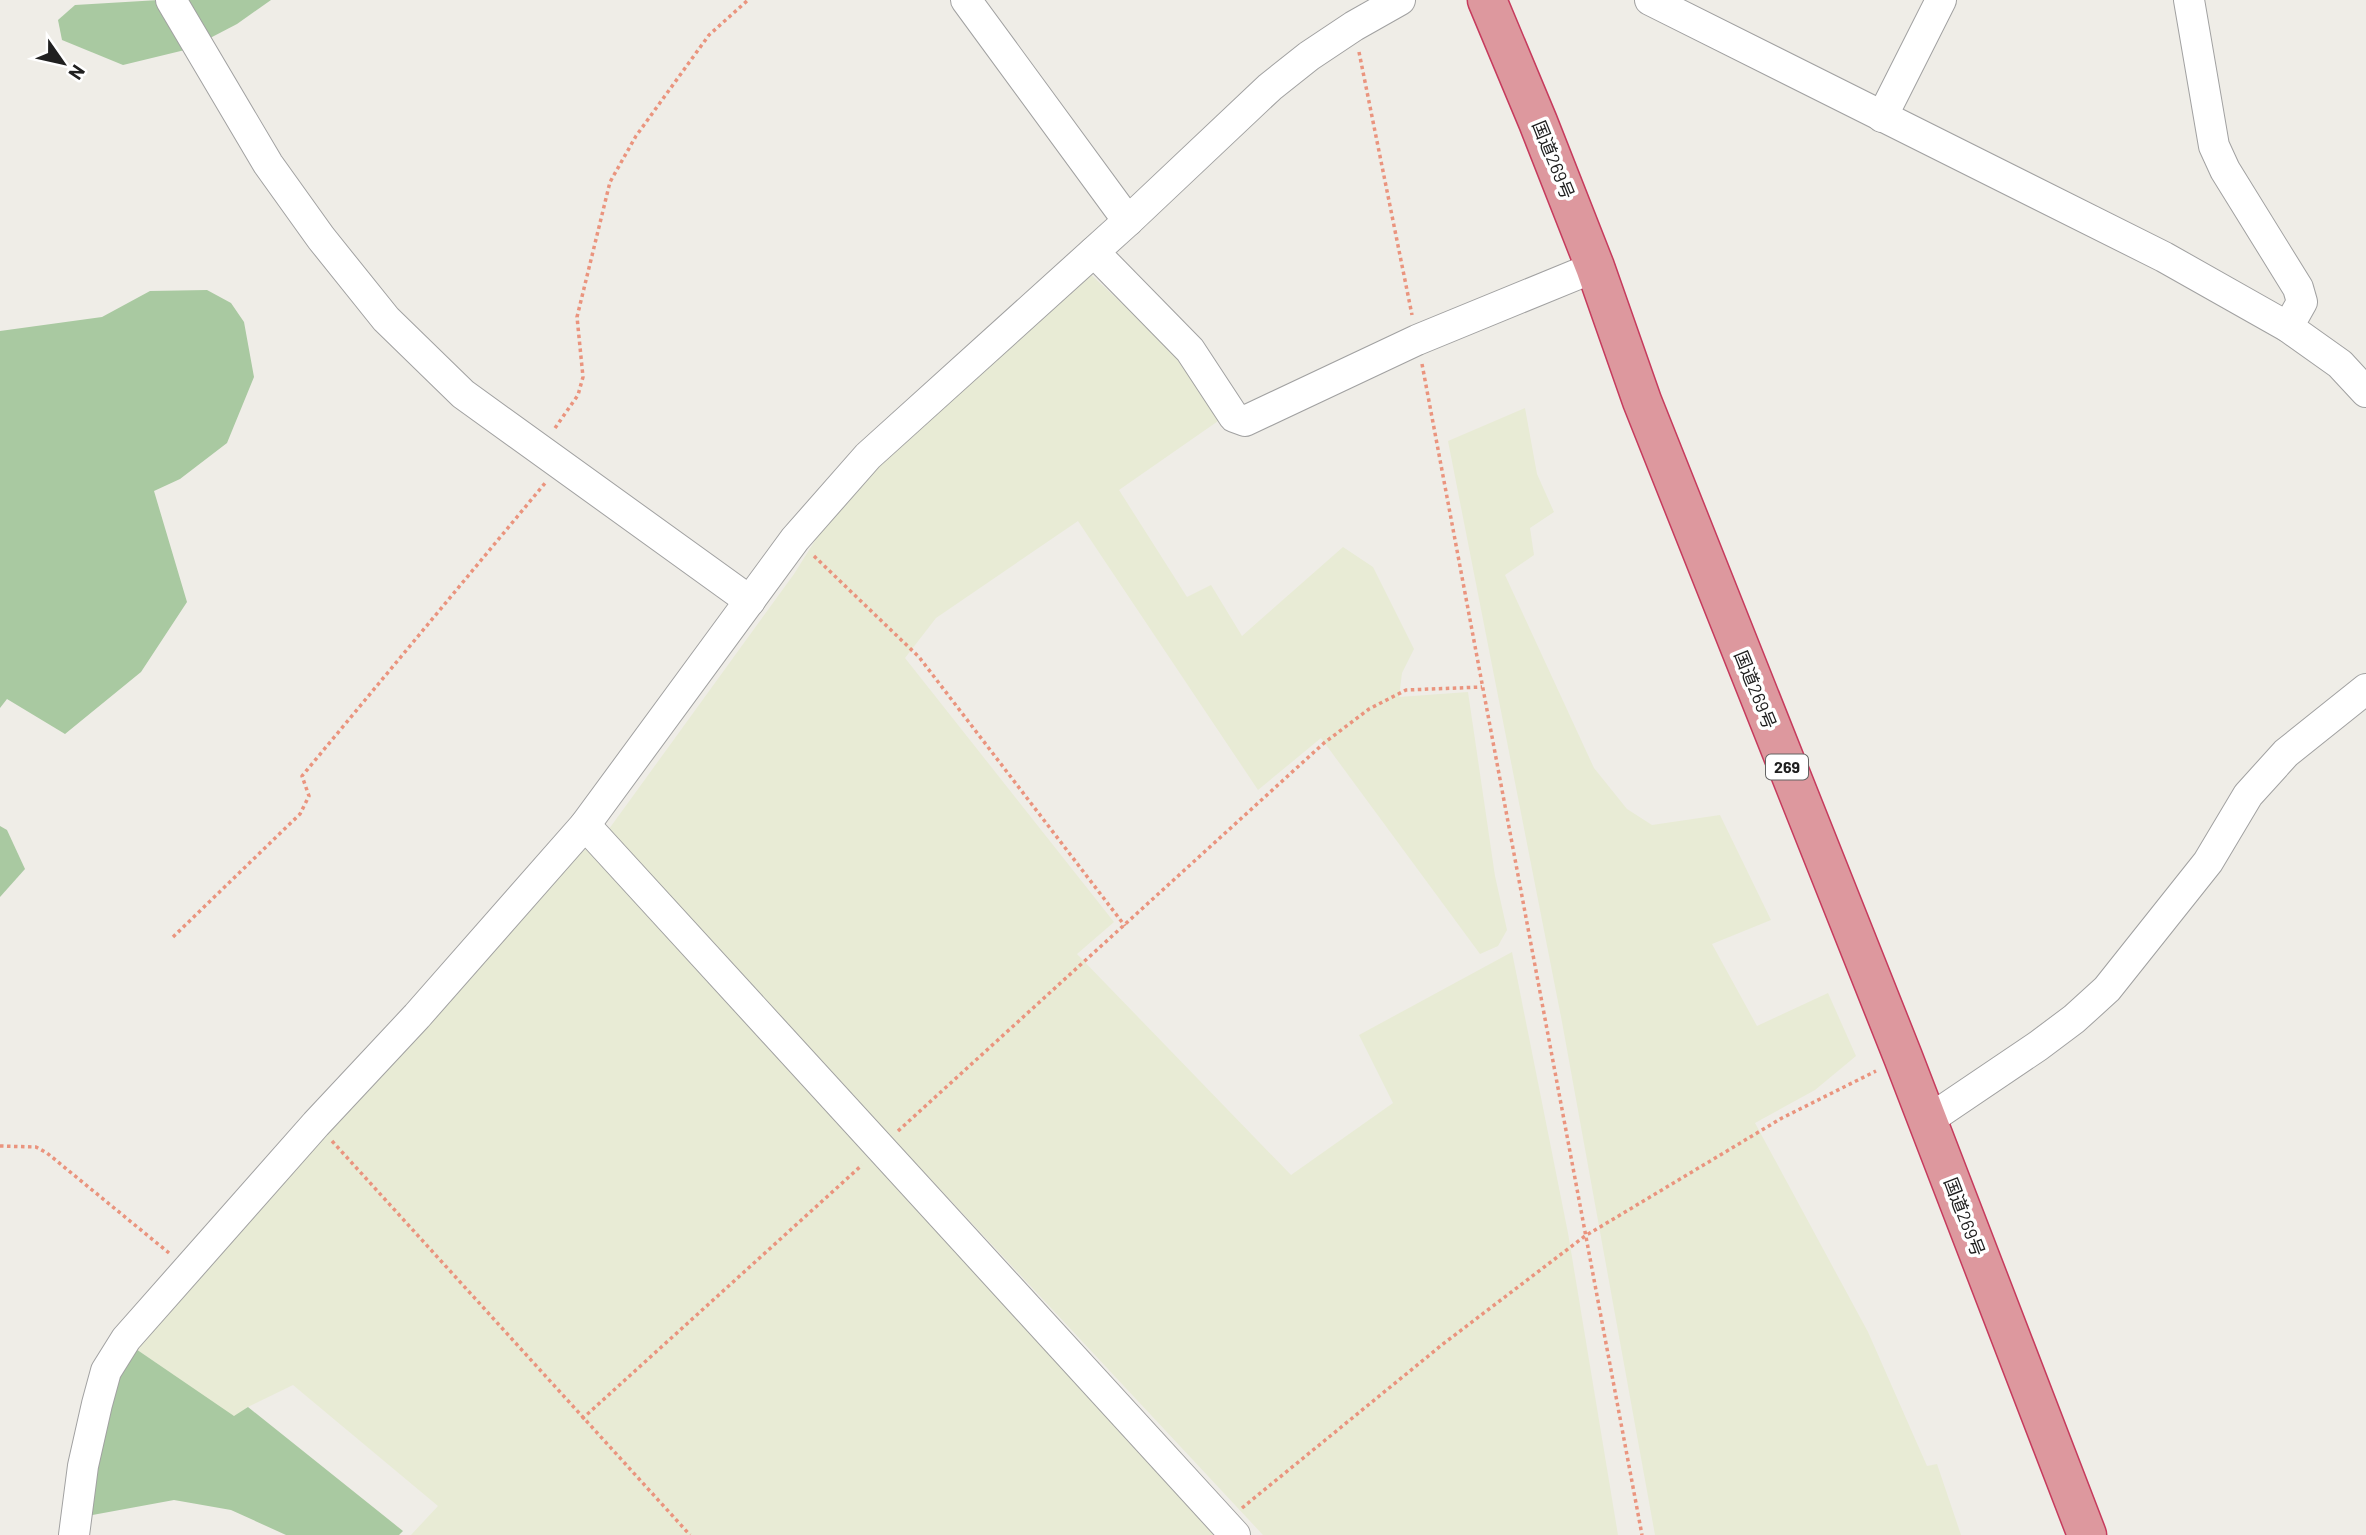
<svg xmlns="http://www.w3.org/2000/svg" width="2366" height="1535" viewBox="0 0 2366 1535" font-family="Barlow,'Noto Sans JP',sans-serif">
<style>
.farmland{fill:#e8ebd5}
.forest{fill:#a9c9a1}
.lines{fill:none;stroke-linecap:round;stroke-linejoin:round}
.minor-casing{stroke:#a1a1a1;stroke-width:32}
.highway-casing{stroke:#c63b5d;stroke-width:41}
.path{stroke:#ea947e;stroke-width:3.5;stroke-dasharray:3.5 3.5;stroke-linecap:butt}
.minor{stroke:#fff;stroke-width:30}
.highway{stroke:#dd989e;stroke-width:38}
.labels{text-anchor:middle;stroke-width:7;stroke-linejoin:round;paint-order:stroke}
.shield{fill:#fff;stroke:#636363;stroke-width:2}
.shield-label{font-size:16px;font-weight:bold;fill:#202020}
.street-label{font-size:18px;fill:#202020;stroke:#fff}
</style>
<rect width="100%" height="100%" fill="#efede7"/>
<g class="farmland">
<path d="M1087,271L1176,353L1221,419L1119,490L1187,597L1211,585L1242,636L1343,547L1373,567L1414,649L1402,673L1399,697L1468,692L1495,876L1507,930L1498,946L1480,954L1321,738L1258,790L1078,521L936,618L905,658L1114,922L1077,954L1291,1175L1393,1103L1359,1035L1512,952L1568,1233L1618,1535H1263L882,1127L609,829L794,574L838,504Z"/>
<path d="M1525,408L1537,474L1554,512L1530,528L1534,555L1505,575L1594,768L1627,809L1652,825L1720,815L1771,920L1712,944L1757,1026L1828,993L1856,1056L1815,1090L1755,1123L1868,1332L1927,1466L1937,1464L1961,1535H1655L1562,1022L1448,441Z"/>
<path d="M588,848L1218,1535H411L438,1506L293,1385L248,1407L234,1417L133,1347L329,1129L493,953L574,857Z"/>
</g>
<g class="forest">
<path d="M159,0H271L237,24L189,49L123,65L62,40L58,20L75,5Z"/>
<path d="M207,290L231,303L244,322L254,377L227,443L180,479L154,491L187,602L141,672L65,734L7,699L0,708V331L102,317L150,291Z"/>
<path d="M0,826L7,830L25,869L0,897Z"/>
<path d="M133,1347L234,1416L248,1407L403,1531L399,1535H286L231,1510L174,1500L87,1516L112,1381Z"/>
</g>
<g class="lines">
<g class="minor-casing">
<g id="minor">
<path d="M171,0L268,164L321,238L386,319L463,394L750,601"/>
<path d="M966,0L1128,221"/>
<path d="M1650,0L2164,257L2288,327L2340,364L2366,392"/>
<path d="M2189,0L2214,146L2225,170L2298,288L2302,302L2288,327"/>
<path d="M1882,117L1941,0"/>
<path d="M1094,252L1190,350L1234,417L1245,421L1417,340L1595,267"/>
<path d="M585,825L1235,1535"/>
<path d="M1927,1121L2038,1046L2074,1019L2107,989L2208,862L2248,795L2286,753L2366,689"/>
<path d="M74,1535L83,1466L97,1404L106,1371L126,1339L316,1124L417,1016L585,825L795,539L868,456L1128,221L1270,87L1309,56L1354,26L1400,0"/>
</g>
</g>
<g class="highway-casing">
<path id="highway" d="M1487,0L1538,122L1595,267L1642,401L1903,1057L2087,1535"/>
</g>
<g class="path">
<path d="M1359,52L1412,315"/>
<path d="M1422,364L1642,1535"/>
<path d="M555,428L578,395L583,377L577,317L610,182L636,136L709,35L748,0"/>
<path d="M814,556L919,657L1125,926"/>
<path d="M173,937L300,814L309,796L302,776L546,482"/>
<path d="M898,1131L1324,743L1369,709L1406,690L1482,687"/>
<path d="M332,1141L690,1535"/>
<path d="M0,1146L36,1147L47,1153L169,1253"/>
<path d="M582,1419L862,1165"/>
<path d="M1242,1508L1443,1344L1585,1236L1782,1118L1876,1071"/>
</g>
<use href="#minor" class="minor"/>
<use href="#highway" class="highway"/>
</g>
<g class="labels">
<rect class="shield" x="1766" y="754.5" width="42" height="25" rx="5"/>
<g class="shield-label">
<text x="1787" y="773">269</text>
</g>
<g class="street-label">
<text transform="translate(1553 160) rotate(68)" y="6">国道269号</text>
<text transform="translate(1755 690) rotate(68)" y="6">国道269号</text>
<text transform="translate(1964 1217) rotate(69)" y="6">国道269号</text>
</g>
</g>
<g transform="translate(63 63) rotate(124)" stroke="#ffffff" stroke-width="5" paint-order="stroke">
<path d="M0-5L12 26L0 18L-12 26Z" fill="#202020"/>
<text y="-10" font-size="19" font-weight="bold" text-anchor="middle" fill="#202020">N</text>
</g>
</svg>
